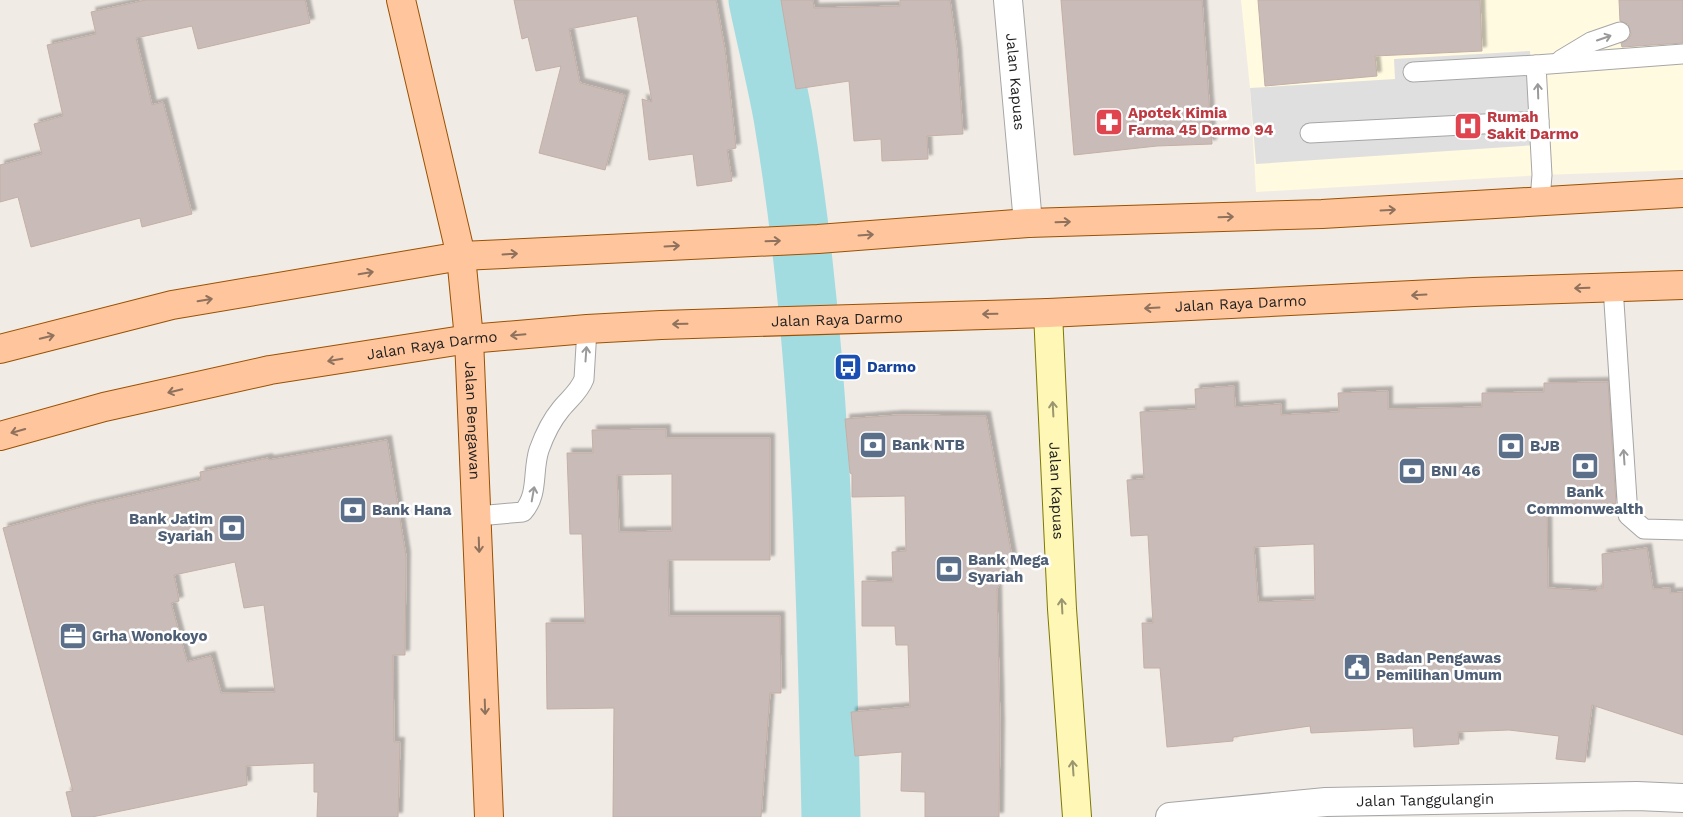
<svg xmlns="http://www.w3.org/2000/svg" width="1683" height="817" viewBox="0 0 1683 817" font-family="'Work Sans',sans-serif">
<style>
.education{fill:#fffae0}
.parking{fill:#dfdfdf}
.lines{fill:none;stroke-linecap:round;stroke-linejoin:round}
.river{stroke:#a2dce1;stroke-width:59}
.building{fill:#c9bcb8;stroke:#c4afa6;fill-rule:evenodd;filter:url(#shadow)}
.lane-casing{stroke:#a6a6a6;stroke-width:21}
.street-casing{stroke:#a6a6a6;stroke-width:30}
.secondary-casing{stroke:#7d7800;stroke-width:30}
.primary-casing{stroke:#9b5100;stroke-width:30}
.lane{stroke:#fff;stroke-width:19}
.street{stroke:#fff;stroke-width:28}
.secondary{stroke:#fef7b5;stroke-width:28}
.primary{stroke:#ffc59c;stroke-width:28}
.oneway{stroke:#9a9a9a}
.oneway2{stroke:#8f725e}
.oneway3{stroke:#9a9672}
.labels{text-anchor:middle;stroke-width:5;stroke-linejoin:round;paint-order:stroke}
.street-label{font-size:15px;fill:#1f1f1f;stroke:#fff}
.health-label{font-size:15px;font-weight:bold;fill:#be3a42;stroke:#fff;text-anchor:start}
.transit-label{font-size:15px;font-weight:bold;fill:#164399;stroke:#fff;text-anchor:start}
.service-label{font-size:15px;font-weight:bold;fill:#4e5e75;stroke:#fff;text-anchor:start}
</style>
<defs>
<filter id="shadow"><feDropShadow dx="4.5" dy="-4.5" stdDeviation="1" flood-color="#0004"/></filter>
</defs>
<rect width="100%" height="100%" fill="#f1ebe5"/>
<path class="education" d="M1241,0H1683V170L1542,175L1256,192L1250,88Z"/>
<path class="parking" d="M1530,51L1536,145L1256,164L1250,88L1395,79L1394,59Z"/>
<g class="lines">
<path class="river" d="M758,0C766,39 776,78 783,117C822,348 826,584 831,817"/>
</g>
<g class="building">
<path d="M146,0H305L310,23L198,49L192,26L136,38L152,105L163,102L192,214L142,227L140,218L31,247L18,197L0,202V165L42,154L34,124L63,116L47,45L96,34L91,12Z"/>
<path d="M514,0H716L725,50L736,148L727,150L732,181L697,186L693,154L649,160L642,99L652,102L637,16L569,29L580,83L625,95L605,170L539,153L561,66L536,71L528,37L522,39Z"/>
<path d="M781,0H813L814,8L900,6V0H950L957,51L963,134L927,136L928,159L882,161L881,139L854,141L849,81L796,89Z"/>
<path d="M1061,0H1202L1212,144L1157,146L1074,155Z"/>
<path d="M1258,0H1480L1482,51L1375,56L1377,76L1265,86Z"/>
<path d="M1619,0H1683V43L1622,47L1621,43L1628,40L1631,34L1628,24L1620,21Z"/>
<path d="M1608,382L1616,504L1547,505L1548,588L1597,591V588H1603L1602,554L1647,548L1653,589L1670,588V593L1683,592V735L1592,705L1585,762L1556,759L1559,736L1509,730L1458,732L1459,744L1414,747L1413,728L1311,733L1310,726L1233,737V741L1167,747L1160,668H1144L1142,623H1153L1148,535L1131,536L1127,480L1144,479L1140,412L1196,409L1195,389L1234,386L1235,407L1281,404V415L1339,412L1338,393L1388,391V409L1443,408L1482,407V393L1544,392V383ZM1314,544L1315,600L1258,602L1254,547Z"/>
<path d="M898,415L986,416L1012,557L997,589L1000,724L999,817H925V792L901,791L902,752L855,756L851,712L910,707L908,645H896L895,626H862V581L893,582L892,552L906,551L905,496L852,497V474L850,473L845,419Z"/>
<path d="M666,429V438H770V560H668L669,616H780L781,693H770L761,817H613L614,708L547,709L546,623H585L582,534H570L567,453H593L592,430ZM672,474V531L619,532L617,475Z"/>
<path d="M387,440L406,556L405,655H393L394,742H400L398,817H317L318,792H314V763L246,766L247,785L92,817H72L66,792L73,791L3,528L89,505L201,480L200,472L268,458L269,460ZM235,562L244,608L264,605L275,692L221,693L211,656L187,662L171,603L179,601L174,575Z"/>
</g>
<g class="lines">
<g class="lane-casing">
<g id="lane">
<path d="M1561,60L1591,42L1620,32"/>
<path d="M1413,72L1536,65"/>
<path d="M1310,133L1539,121"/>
<path d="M1540,200L1542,175L1536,65L1683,54"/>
<path d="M1613,287L1628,515L1644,529L1683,530"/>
<path d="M478,516L523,512C539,494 532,472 539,450C544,436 551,421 561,409C569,399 579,392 584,379L587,329"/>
</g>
</g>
<g class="street-casing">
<g id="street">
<path id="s1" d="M1008,0L1028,223"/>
<path id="s2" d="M1170,817L1326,802L1637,796L1683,798"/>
</g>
</g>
<g class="secondary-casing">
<g id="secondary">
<path id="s3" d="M1048,313L1062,609L1077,817"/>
</g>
</g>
<g class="primary-casing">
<g id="primary">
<path id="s4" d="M401,0L461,256L469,339L489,817"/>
<path d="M0,349L172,305L461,256L818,239L1028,223L1322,214L1683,193"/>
<path id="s5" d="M0,436L104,407L270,370L469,339L587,329L661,325L1048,313L1474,292L1683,285"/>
</g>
</g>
<use href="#lane" class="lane"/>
<use href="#street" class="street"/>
<use href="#secondary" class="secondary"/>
<use href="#primary" class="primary"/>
</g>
<defs><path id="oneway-shaft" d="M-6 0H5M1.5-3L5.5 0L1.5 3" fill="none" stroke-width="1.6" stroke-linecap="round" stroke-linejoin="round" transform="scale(1.25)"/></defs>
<g class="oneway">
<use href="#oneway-shaft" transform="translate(1604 38) rotate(-19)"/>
<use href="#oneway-shaft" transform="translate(1538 91) rotate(-92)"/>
<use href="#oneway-shaft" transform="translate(586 354) rotate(-86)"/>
<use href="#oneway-shaft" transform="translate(1624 457) rotate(-94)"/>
<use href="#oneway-shaft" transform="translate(533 494) rotate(-80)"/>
</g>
<g class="oneway2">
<use href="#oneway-shaft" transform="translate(1388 210) rotate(-3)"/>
<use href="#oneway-shaft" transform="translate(1226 217) rotate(-2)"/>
<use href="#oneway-shaft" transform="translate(1063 222) rotate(-2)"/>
<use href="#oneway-shaft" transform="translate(866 235) rotate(-4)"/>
<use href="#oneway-shaft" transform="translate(773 241) rotate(-2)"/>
<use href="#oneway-shaft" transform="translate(672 246) rotate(-3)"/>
<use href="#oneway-shaft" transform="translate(510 254) rotate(-3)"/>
<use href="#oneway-shaft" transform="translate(366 273) rotate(-10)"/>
<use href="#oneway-shaft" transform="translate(1582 288) rotate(178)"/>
<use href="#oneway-shaft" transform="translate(1419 295) rotate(177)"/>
<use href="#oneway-shaft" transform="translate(205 300) rotate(-9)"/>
<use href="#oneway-shaft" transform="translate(1152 308) rotate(177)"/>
<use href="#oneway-shaft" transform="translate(990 314) rotate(179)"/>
<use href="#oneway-shaft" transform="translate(680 324) rotate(179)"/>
<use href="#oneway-shaft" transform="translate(518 335) rotate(175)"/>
<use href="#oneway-shaft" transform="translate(47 337) rotate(-14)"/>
<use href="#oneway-shaft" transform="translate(335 360) rotate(171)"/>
<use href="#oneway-shaft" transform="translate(175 391) rotate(167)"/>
<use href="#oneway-shaft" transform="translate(18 431) rotate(164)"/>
<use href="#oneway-shaft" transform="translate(479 545) rotate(88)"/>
<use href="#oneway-shaft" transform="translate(485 707) rotate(88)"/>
</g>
<g class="oneway3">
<use href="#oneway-shaft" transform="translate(1053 409) rotate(-93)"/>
<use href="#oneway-shaft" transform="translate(1062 606) rotate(-93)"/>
<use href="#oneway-shaft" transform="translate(1073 768) rotate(-94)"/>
</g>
<defs>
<g id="pharmacy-square" transform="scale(1.4375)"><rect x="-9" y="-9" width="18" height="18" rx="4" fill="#e0444e" stroke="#fff"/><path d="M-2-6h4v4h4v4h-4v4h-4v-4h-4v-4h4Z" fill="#fff"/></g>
<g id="hospital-square" transform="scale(1.4375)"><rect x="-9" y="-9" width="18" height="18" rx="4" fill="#e0444e" stroke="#fff"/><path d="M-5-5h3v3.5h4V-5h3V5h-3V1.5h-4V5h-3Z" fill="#fff"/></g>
<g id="bus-square" transform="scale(1.4375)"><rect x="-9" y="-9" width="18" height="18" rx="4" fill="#1a4fb4" stroke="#fff"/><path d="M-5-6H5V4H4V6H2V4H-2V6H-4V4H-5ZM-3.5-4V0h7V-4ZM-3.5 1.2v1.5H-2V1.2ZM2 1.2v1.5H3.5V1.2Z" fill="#fff"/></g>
<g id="bank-square" transform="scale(1.4375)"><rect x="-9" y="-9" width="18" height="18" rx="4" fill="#5c6f8a" stroke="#fff"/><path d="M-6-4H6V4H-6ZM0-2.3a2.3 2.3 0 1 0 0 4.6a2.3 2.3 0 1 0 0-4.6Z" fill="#fff"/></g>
<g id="office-square" transform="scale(1.4375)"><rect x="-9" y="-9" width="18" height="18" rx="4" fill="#5c6f8a" stroke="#fff"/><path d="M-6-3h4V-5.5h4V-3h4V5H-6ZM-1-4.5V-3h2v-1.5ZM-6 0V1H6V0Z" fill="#fff"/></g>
<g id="civic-square" transform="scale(1.4375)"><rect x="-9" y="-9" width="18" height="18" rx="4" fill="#5c6f8a" stroke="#fff"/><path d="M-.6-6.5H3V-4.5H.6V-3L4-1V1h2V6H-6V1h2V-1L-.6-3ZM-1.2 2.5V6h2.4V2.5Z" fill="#fff"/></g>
</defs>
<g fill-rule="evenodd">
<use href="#pharmacy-square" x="1109" y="122"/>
<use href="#hospital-square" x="1468" y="126"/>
<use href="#bus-square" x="848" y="367"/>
<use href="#bank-square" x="873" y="445"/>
<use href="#bank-square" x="1511" y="446"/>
<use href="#bank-square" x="1585" y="466"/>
<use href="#bank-square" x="1412" y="471"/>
<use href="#bank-square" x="353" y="510"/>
<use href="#bank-square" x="232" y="528"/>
<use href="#bank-square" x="949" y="569"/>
<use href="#office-square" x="73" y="636"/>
<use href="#civic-square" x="1357" y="667"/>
</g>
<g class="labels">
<g class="street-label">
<text dy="5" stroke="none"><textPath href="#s1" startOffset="82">Jalan Kapuas</textPath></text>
<text dy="5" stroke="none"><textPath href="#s5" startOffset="1252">Jalan Raya Darmo</textPath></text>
<text dy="5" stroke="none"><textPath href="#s5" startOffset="848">Jalan Raya Darmo</textPath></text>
<text dy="5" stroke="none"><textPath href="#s5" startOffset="442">Jalan Raya Darmo</textPath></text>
<text dy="5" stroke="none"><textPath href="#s4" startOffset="428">Jalan Bengawan</textPath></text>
<text dy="5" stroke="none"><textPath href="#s3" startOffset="178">Jalan Kapuas</textPath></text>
<text dy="5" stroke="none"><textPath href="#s2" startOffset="256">Jalan Tanggulangin</textPath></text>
</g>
<g class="health-label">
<text x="1128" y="118">Apotek Kimia<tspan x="1128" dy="17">Farma 45 Darmo 94</tspan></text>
<text x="1487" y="122">Rumah<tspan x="1487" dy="17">Sakit Darmo</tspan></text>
</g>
<g class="transit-label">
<text x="867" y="372">Darmo</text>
</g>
<g class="service-label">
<text x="892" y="450">Bank NTB</text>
<text x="1530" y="451">BJB</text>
<text x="1431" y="476">BNI 46</text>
<text x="1585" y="497" text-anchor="middle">Bank<tspan x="1585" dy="17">Commonwealth</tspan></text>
<text x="372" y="515">Bank Hana</text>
<text x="213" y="524" text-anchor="end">Bank Jatim<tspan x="213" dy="17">Syariah</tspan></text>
<text x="968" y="565">Bank Mega<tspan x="968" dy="17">Syariah</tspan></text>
<text x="92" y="641">Grha Wonokoyo</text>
<text x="1376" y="663">Badan Pengawas<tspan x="1376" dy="17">Pemilihan Umum</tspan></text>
</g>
</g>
</svg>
